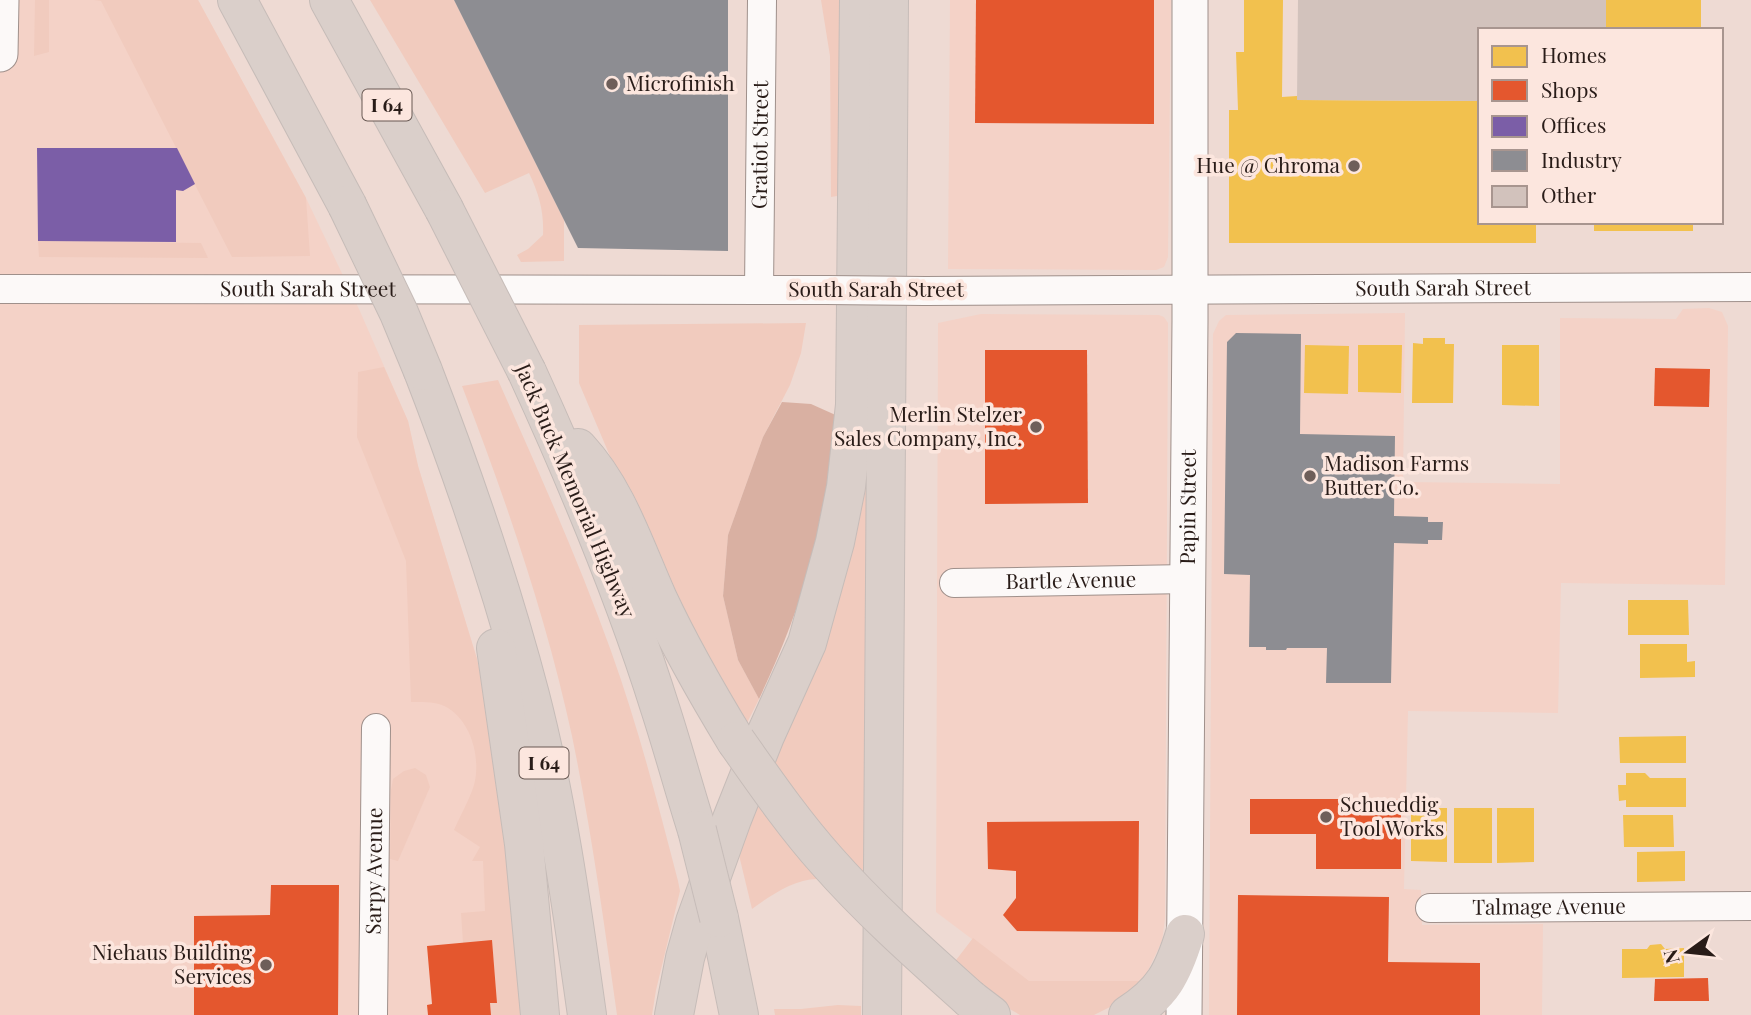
<svg xmlns="http://www.w3.org/2000/svg" width="1751" height="1015" viewBox="0 0 1751 1015" font-family="'Playfair Display',serif">
<style>
.built{fill:#f4d2c7}
.green{fill:#f1cbbe}
.forest{fill:#d9b0a2}
.homes{fill:#f2c14e}
.shops{fill:#e4572e}
.offices{fill:#7b5ea7}
.industry{fill:#8d8d92}
.building{fill:#d2c2bc}
.lines{fill:none;stroke-linecap:round;stroke-linejoin:round}
.minor-casing{stroke:#9f908b;stroke-width:30}
.tertiary-casing{stroke:#9f908b;stroke-width:37}
.motorway-casing{stroke:#c6bcb8;stroke-width:40}
.minor{stroke:#fcf9f8;stroke-width:28}
.tertiary{stroke:#fcf9f8;stroke-width:35}
.motorway{stroke:#dacfca;stroke-width:38}
.minor-bridge-casing{stroke:#9f908b;stroke-width:30;stroke-linecap:butt}
.motorway-bridge-casing{stroke:#c6bcb8;stroke-width:40;stroke-linecap:butt}
.minor-bridge{stroke:#fcf9f8;stroke-width:28}
.motorway-bridge{stroke:#dacfca;stroke-width:38}
.poi-dot{fill:#6e5e59;stroke:#fce6de;stroke-width:2.5}
.labels{text-anchor:middle;stroke-width:7;stroke-linejoin:round;paint-order:stroke}
.shield{fill:#fce6de;stroke:#685953;stroke-width:2}
.shield-label{font-size:19px;font-weight:bold;fill:#291c18}
.poi-label{font-size:21px;fill:#291c18;stroke:#fce6de;text-anchor:start}
.street-label{font-size:21px;fill:#291c18;stroke:#fce6de}
</style>
<rect width="100%" height="100%" fill="#eedad3"/>
<g class="built">
<path d="M0,0H198L306,198L359,309L408,421L418,466L477,659L526,1015H0Z"/>
<path d="M950,0H1171L1168,257L1164,267L1156,270L948,269Z"/>
<path d="M1709,308L1722,312L1728,326L1725,585L1561,583L1558,713L1408,711L1404,889L1421,890L1422,925L1543,924L1542,1015H1209L1213,334L1219,321L1226,315L1405,313L1403,482L1560,484V318L1676,319L1683,309Z"/>
<path d="M981,314L1159,315L1164,317L1168,323L1165,918L1162,941L1143,981L1029,982L936,912L938,323Z"/>
</g>
<g class="green">
<path d="M35,0H49V52L34,56Z"/>
<path d="M94,0H198L306,198L310,256L232,257L101,1Z"/>
<path d="M370,0H454L564,220V261L521,262L517,255L528,249L543,235C544,211 539,194 529,173L485,193Z"/>
<path d="M821,0H847L843,195L831,197L830,56Z"/>
<path d="M38,241L201,243L208,258L39,257Z"/>
<path d="M806,323L801,353L790,385L763,437L728,535L723,596L738,660L759,699L745,727L668,593L579,383V325Z"/>
<path d="M384,367L408,421L418,466L477,659L495,739L526,1015H491L490,1003L497,1002L492,941L463,943L461,913L485,911L483,861H472L480,847L454,830C460,816 469,801 474,785C481,759 472,723 448,708C437,701 423,702 411,702L406,561L357,437L358,372Z"/>
<path d="M498,380C538,470 578,559 611,651C638,726 658,804 678,881L680,891L656,990L652,1015H617C604,922 591,828 572,736C546,616 506,500 462,386Z"/>
<path d="M871,442L870,664L863,874L770,763Z"/>
<path d="M415,768L426,775L430,787L398,861L390,859L391,790L393,779L404,771Z"/>
<path d="M758,803L819,879C796,878 771,895 752,909L738,851Z"/>
<path d="M973,938L1029,981H1143L1120,1002L1094,1015H1020L1001,1004L953,964Z"/>
<path d="M838,1005L861,1006V1015H775L774,1009H801Z"/>
</g>
<path class="forest" d="M782,402L811,404L840,417C832,465 824,512 812,559C799,607 780,654 759,699L738,660L723,596L728,535L763,437Z"/>
<g class="homes">
<path d="M1244,0H1283L1282,97L1297,96V100L1480,101V222H1536V243H1229V110H1238L1236,52H1244Z"/>
<rect x="1606" y="0" width="95" height="30"/>
<rect x="1594" y="222" width="99" height="9"/>
<path d="M1423,338H1445V344H1454L1453,403H1412L1413,343L1423,344Z"/>
<path d="M1305,345L1349,346L1348,394L1304,393Z"/>
<path d="M1358,345H1402L1401,393L1358,392Z"/>
<path d="M1502,345H1539V406L1502,405Z"/>
<path d="M1628,600H1688L1689,635H1628Z"/>
<path d="M1640,644H1687V662L1695,661V677L1640,678Z"/>
<path d="M1686,736V763H1620L1619,737Z"/>
<path d="M1626,773H1645L1650,778H1686V807H1626V800L1619,801L1618,785H1626Z"/>
<path d="M1411,808H1447V862L1411,861Z"/>
<rect x="1454" y="808" width="38" height="55"/>
<path d="M1497,808H1534V862L1497,863Z"/>
<path d="M1623,815H1673L1674,847H1624Z"/>
<path d="M1685,851V881L1637,882V852Z"/>
<path d="M1661,944L1665,949L1684,948V977L1622,978V949H1647L1650,945Z"/>
</g>
<g class="shops">
<path d="M976,0H1154V124L975,123Z"/>
<path d="M985,350H1087L1088,503L985,504Z"/>
<path d="M1655,368L1710,369L1709,407L1654,406Z"/>
<path d="M1250,799H1401V869H1316V834H1250Z"/>
<path d="M1139,821L1138,932L1017,931L1003,915L1016,898V871L988,869L987,822Z"/>
<path d="M271,885H339L338,1015H194V916L270,915Z"/>
<path d="M1238,895L1389,897L1388,962L1480,963V1015H1237Z"/>
<path d="M492,940L497,1003H490L491,1015H428L427,1005L432,1004L427,946Z"/>
<path d="M1708,978L1709,1001H1654L1655,979Z"/>
</g>
<path class="offices" d="M37,148H177L195,184L183,191L176,190V242L38,241Z"/>
<g class="industry">
<path d="M454,0H728V251L578,248Z"/>
<path d="M1236,333L1301,334L1300,434L1395,436L1394,516L1428,517V522H1443L1442,540H1428V544L1394,543L1391,683H1326L1327,648H1287L1286,650H1266V647H1249L1250,575L1224,574L1227,342Z"/>
</g>
<path class="building" d="M1298,0H1606V30H1480V101L1297,100Z"/>
<g class="lines">
<g class="minor-casing">
<g id="minor">
<path id="s1" d="M0,289L826,290"/>
<path id="s2" d="M759,290L762,0"/>
<path id="s3" d="M925,291L1751,287"/>
<path id="s4" d="M954,583L1188,579"/>
<path id="s5" d="M1430,908L1751,906"/>
<path id="s6" d="M373,1015L376,728"/>
</g>
</g>
<g class="tertiary-casing">
<g id="tertiary">
<path d="M0,54L1,0"/>
<path id="s7" d="M1184,1015L1190,321V0"/>
</g>
</g>
<g class="motorway-casing">
<g id="motorway">
<path d="M237,0L347,205"/>
<path d="M329,0L444,209"/>
<path d="M423,371C464,477 501,585 530,695C557,800 572,908 587,1015"/>
<path d="M527,372C577,481 624,593 660,708C673,748 684,789 697,830"/>
<path d="M578,448C617,490 635,548 658,599C681,648 708,695 736,741"/>
<path d="M496,648L524,844L540,1015"/>
<path d="M719,918L739,1015"/>
<path d="M970,999L991,1015"/>
<path d="M674,1015L685,958L695,922L732,819L765,736L807,643L835,542L846,487L855,405L859,0"/>
<path d="M882,1015L889,0"/>
<path d="M1128,1015C1163,993 1173,973 1185,934"/>
</g>
</g>
<use href="#minor" class="minor"/>
<use href="#tertiary" class="tertiary"/>
<use href="#motorway" class="motorway"/>
<g class="minor-bridge-casing">
<path id="minor-bridge" d="M826,290L925,291"/>
</g>
<g class="motorway-bridge-casing">
<g id="motorway-bridge">
<path d="M347,205L399,313L423,371"/>
<path d="M444,209L527,372"/>
<path d="M736,741C765,782 793,823 827,861C871,911 921,955 970,999"/>
<path d="M697,830L719,918"/>
</g>
</g>
<use href="#minor-bridge" class="minor-bridge"/>
<use href="#motorway-bridge" class="motorway-bridge"/>
</g>
<g class="poi-dot">
<circle cx="612" cy="84" r="7"/>
<circle cx="1354" cy="166" r="7"/>
<circle cx="1036" cy="427" r="7"/>
<circle cx="1310" cy="476" r="7"/>
<circle cx="1326" cy="817" r="7"/>
<circle cx="266" cy="965" r="7"/>
</g>
<g class="labels">
<g class="shield">
<rect x="362.5" y="89.5" width="49" height="31" rx="5"/>
<rect x="519.5" y="747.5" width="49" height="31" rx="5"/>
</g>
<g class="shield-label">
<text x="387" y="112">I 64</text>
<text x="544" y="770">I 64</text>
</g>
<g class="poi-label">
<text x="626" y="91">Microfinish</text>
<text x="1340" y="173" text-anchor="end">Hue @ Chroma</text>
<text x="1022" y="422" text-anchor="end">Merlin Stelzer<tspan x="1022" dy="24">Sales Company, Inc.</tspan></text>
<text x="1324" y="471">Madison Farms<tspan x="1324" dy="24">Butter Co.</tspan></text>
<text x="1340" y="812">Schueddig<tspan x="1340" dy="24">Tool Works</tspan></text>
<text x="252" y="960" text-anchor="end">Niehaus Building<tspan x="252" dy="24">Services</tspan></text>
</g>
<g class="street-label">
<text dy="7" stroke="none"><textPath href="#s2" startOffset="145">Gratiot Street</textPath></text>
<text dy="7" stroke="none"><textPath href="#s3" startOffset="518">South Sarah Street</textPath></text>
<text dy="7" stroke="none"><textPath href="#s1" startOffset="308">South Sarah Street</textPath></text>
<text x="876" y="297">South Sarah Street</text>
<text transform="translate(575 491) rotate(67)" y="7">Jack Buck Memorial Highway</text>
<text dy="7" stroke="none"><textPath href="#s7" startOffset="508">Papin Street</textPath></text>
<text dy="7" stroke="none"><textPath href="#s4" startOffset="117">Bartle Avenue</textPath></text>
<text dy="7" stroke="none"><textPath href="#s6" startOffset="144">Sarpy Avenue</textPath></text>
<text dy="7" stroke="none"><textPath href="#s5" startOffset="119">Talmage Avenue</textPath></text>
</g>
</g>
<rect x="1478" y="28" width="245" height="196" fill="#fce6de" stroke="#a8958f" stroke-width="2"/>
<rect x="1492" y="46" width="35" height="21" fill="#f2c14e" stroke="#a8958f" stroke-width="2"/>
<text x="1541" y="63" font-size="21" fill="#291c18">Homes</text>
<rect x="1492" y="80" width="35" height="21" fill="#e4572e" stroke="#a8958f" stroke-width="2"/>
<text x="1541" y="98" font-size="21" fill="#291c18">Shops</text>
<rect x="1492" y="116" width="35" height="21" fill="#7b5ea7" stroke="#a8958f" stroke-width="2"/>
<text x="1541" y="133" font-size="21" fill="#291c18">Offices</text>
<rect x="1492" y="150" width="35" height="21" fill="#8d8d92" stroke="#a8958f" stroke-width="2"/>
<text x="1541" y="168" font-size="21" fill="#291c18">Industry</text>
<rect x="1492" y="186" width="35" height="21" fill="#d2c2bc" stroke="#a8958f" stroke-width="2"/>
<text x="1541" y="203" font-size="21" fill="#291c18">Other</text>
<g transform="translate(1688 952) rotate(255)" stroke="#fce6de" stroke-width="5" paint-order="stroke">
<path d="M0-5L12 26L0 18L-12 26Z" fill="#291c18"/>
<text y="-10" font-size="19" font-weight="bold" text-anchor="middle" fill="#291c18">N</text>
</g>
</svg>
